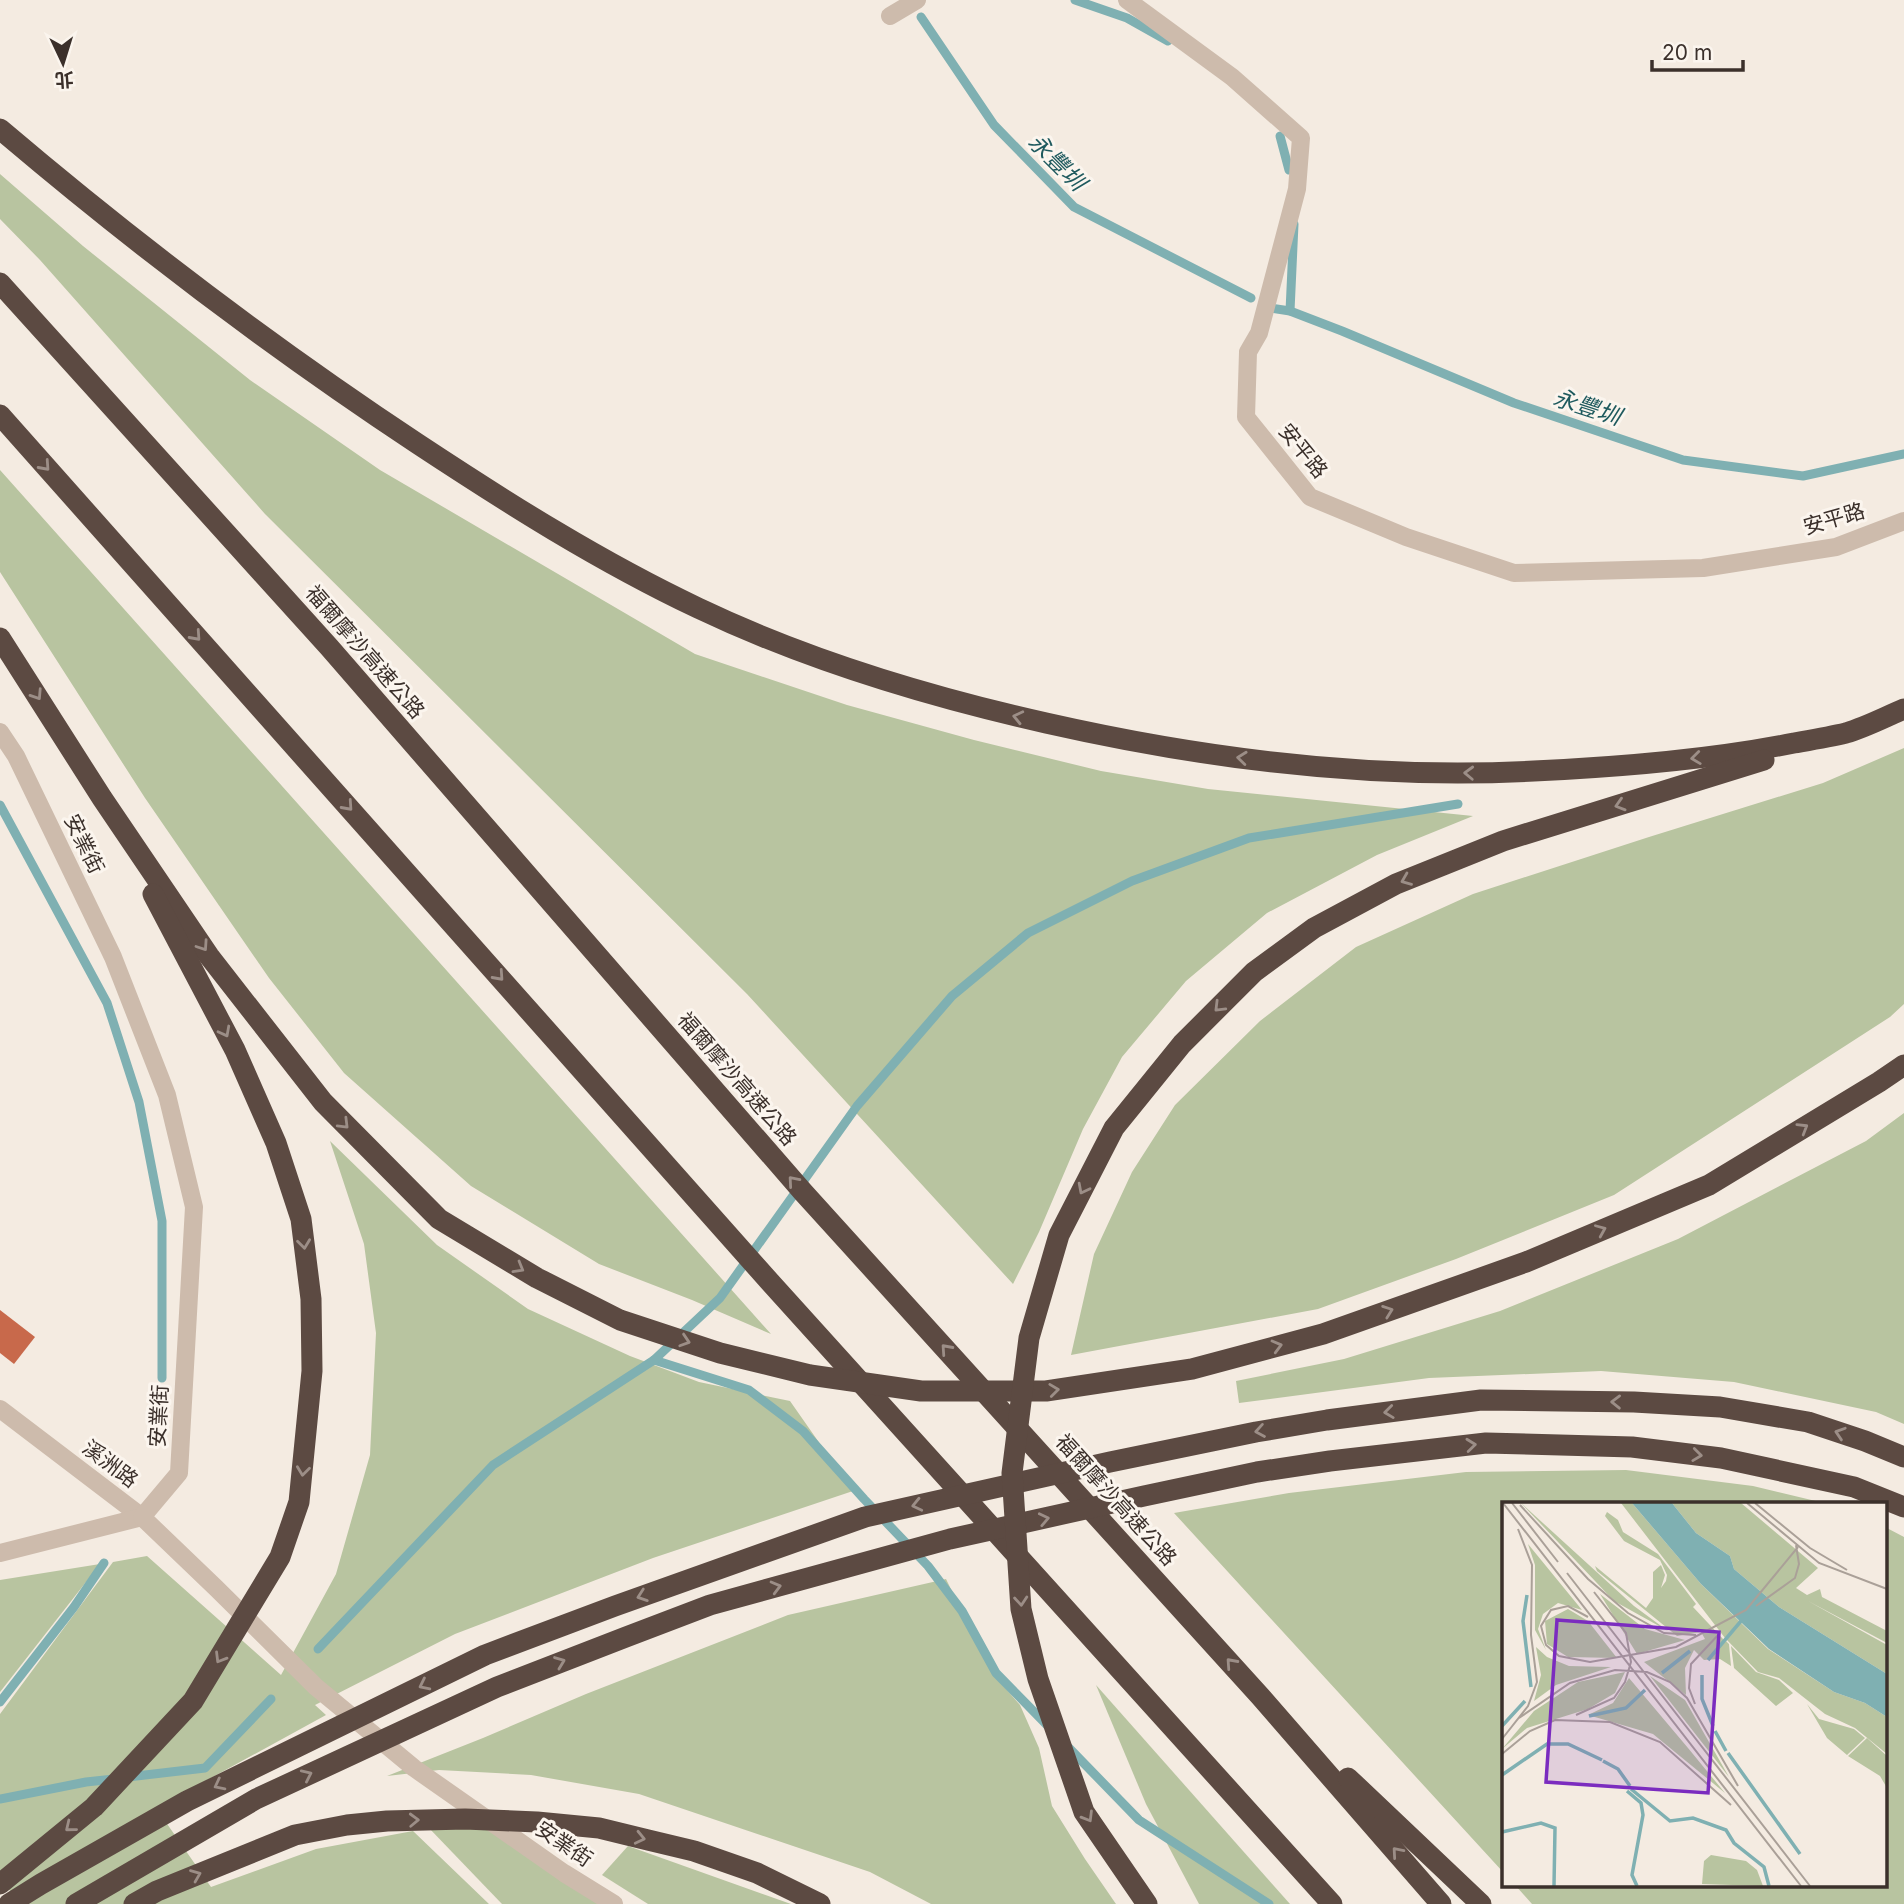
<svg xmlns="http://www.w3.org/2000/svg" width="1904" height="1904" viewBox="0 0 1904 1904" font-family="Inter,'Noto Sans TC',sans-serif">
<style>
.green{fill:#b8c4a0}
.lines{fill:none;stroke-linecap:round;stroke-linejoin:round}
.stream{stroke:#7fb0b2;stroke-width:9}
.building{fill:#c8694b}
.service{stroke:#cdbbac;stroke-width:18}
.minor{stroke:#cdbbac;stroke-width:18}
.motorway{stroke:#5c4a42;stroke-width:21}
.oneway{stroke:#9c8e87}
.labels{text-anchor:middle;stroke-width:6;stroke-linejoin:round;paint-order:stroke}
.street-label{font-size:21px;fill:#3b302b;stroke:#fbf5ee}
.water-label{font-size:23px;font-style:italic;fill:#1f5a5e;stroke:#fbf5ee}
.inset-river{fill:none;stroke:#7fb0b2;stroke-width:3.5}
.inset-road{fill:none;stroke:#aaa098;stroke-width:2}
.view{fill:#7b2cbf;fill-opacity:0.15;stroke:#7b2cbf;stroke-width:3.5}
.inset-edge{fill:none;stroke:#3b302b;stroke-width:3.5}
</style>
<rect width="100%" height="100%" fill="#f4ebe1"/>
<g class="green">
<path d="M0,174L83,246L250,380L380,470L695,654L847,705L974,740L1101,771L1208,789L1473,816L1377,855L1267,913L1186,981L1122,1057L1083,1129L1039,1232L1013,1284L747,994L265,514L40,260L0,219Z"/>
<path d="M0,470L771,1334L692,1300L599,1264L471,1186L344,1073L269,978L145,798L0,572Z"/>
<path d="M1904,748V1004L1890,1017L1614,1195L1456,1259L1318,1309L1071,1355L1094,1254L1132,1172L1175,1105L1260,1021L1356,947L1473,894L1649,837L1823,783Z"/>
<path d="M1904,1113V1424L1876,1412L1734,1382L1601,1371L1429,1378L1239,1403L1236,1381L1344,1359L1500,1311L1678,1239L1866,1141Z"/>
<path d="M330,1141L437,1245L528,1309L630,1356L699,1382L790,1401L853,1491L653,1558L455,1634L315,1705L326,1715L156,1808L211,1887L316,1849L413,1831L489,1904H22L0,1880V1714L113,1562L147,1556L281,1675L336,1574L370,1455L376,1333L364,1244Z"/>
<path d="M1626,1470L1753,1486L1824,1503H1503V1872L1174,1513L1289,1493L1466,1472Z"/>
<path d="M1885,1527L1904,1537V1904H1532L1515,1885H1885Z"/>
<path d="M100,1564L0,1692V1580Z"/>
<path d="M946,1579L992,1673L1020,1705L1039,1748L1052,1806L1085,1859L1116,1904H931L870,1872L639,1794L531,1775L439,1770L387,1776L483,1738L586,1694L788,1615Z"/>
<path d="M1096,1685L1290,1904H1199L1146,1804Z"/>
<path d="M488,1825L606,1904H502L428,1827Z"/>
<path d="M628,1846L791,1904H648L602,1875Z"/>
</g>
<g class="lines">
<g class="stream">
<path d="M1075,0L1127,18L1168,41"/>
<path d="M921,17L994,125L1074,207L1251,298"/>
<path d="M1280,136L1289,170"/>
<path d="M1270,308L1290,311L1342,331L1514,403L1683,460L1803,476L1904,454"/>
<path d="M1290,311L1294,224"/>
<path d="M0,805L107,1003L139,1102L162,1221V1378"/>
<path d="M654,1360L749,1390L803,1431L864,1499L928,1566L962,1611L996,1673L1047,1725"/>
<path d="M318,1649L493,1465L654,1360L720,1298L857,1106L952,996L1028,933L1132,881L1249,838L1458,804"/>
<path d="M0,1702L74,1607L104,1563"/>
<path d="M1069,1748L1139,1820L1269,1904"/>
<path d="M128,1777L205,1768L271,1699"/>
<path d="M0,1799L86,1782L114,1779"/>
</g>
</g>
<path class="building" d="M0,1310L35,1337L14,1364L0,1353Z"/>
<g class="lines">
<g class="service">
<path d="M1127,0L1232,77L1301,138L1297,189L1259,333L1248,352L1246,417L1310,497L1406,537L1514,573L1703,568L1836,547L1904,521"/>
<path d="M890,16L917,0"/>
<path d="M0,1409L142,1517"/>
<path d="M0,1553L142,1517"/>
</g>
<path class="minor" d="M0,732L16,756L113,957L167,1095L194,1207L179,1473L142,1517L216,1588L316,1687L414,1768L564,1873L614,1904"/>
<g class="motorway">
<path d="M0,129C133,242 273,348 418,444C509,504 599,561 698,608C809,661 926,696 1046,723C1205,759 1371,780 1534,771C1621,767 1709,760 1794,743C1811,740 1829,737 1846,733C1866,727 1885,717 1904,709"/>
<path d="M0,283L329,647L803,1192L1260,1696L1441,1904"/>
<path d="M0,415L770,1282L1332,1904"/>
<path d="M0,638L102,798L209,956L323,1102L439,1219L537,1278L620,1320L720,1353L810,1375L921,1391H1046L1192,1369L1323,1334L1526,1262L1709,1185L1879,1082L1904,1065"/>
<path d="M1348,1778L1481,1904"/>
<path d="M0,1884L94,1807L193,1701L280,1557L299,1502L312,1371L311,1299L301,1219L276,1143L235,1050L153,894"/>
<path d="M9,1904L41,1884L187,1801L485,1655L615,1606L865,1517L1110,1462L1256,1432L1327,1420L1481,1400L1634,1402L1720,1407L1808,1422L1865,1441L1904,1457"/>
<path d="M76,1904L256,1799L497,1687L626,1637L710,1605L950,1539L1144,1496L1257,1472L1330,1461L1486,1443L1632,1447L1721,1458L1854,1487L1904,1507"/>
<path d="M134,1904L157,1891L295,1835L347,1825L387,1821L465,1819L537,1822L599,1828L648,1840L694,1851L757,1873L820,1904"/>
<path d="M1147,1904L1084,1812L1038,1679L1021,1609L1012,1473L1029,1338L1059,1235L1114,1128L1182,1044L1254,972L1314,928L1396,884L1503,841L1764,760"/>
</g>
</g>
<defs><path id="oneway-chevron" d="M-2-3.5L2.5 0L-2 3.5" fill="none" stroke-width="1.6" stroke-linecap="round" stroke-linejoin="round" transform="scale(1.75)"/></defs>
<g class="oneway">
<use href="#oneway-chevron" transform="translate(45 466) rotate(48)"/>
<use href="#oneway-chevron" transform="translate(196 636) rotate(48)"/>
<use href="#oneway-chevron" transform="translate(37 695) rotate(57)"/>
<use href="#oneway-chevron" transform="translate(1018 717) rotate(-167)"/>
<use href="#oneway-chevron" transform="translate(1242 758) rotate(-174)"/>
<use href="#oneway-chevron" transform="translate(1696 758) rotate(173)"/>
<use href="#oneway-chevron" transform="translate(1469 773) rotate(-178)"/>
<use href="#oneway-chevron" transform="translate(1620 805) rotate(163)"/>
<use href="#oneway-chevron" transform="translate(348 806) rotate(48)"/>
<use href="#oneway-chevron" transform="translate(1406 880) rotate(158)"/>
<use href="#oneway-chevron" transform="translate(203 946) rotate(56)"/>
<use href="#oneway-chevron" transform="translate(499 976) rotate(48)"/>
<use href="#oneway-chevron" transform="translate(1219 1007) rotate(135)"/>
<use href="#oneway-chevron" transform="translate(225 1032) rotate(62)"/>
<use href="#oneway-chevron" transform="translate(344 1124) rotate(45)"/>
<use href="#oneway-chevron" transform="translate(1803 1128) rotate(-31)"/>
<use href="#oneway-chevron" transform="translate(793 1181) rotate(-131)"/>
<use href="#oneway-chevron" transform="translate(1083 1189) rotate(117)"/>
<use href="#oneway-chevron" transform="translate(1601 1230) rotate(-23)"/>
<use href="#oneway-chevron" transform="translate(304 1244) rotate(83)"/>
<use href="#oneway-chevron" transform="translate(519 1268) rotate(30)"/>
<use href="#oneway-chevron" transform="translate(1388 1311) rotate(-20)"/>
<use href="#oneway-chevron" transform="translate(685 1341) rotate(18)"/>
<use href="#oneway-chevron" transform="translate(1277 1346) rotate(-15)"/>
<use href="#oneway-chevron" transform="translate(946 1349) rotate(-132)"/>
<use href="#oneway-chevron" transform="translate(1054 1390) rotate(-7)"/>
<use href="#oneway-chevron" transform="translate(1616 1402) rotate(-179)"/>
<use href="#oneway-chevron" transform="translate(1389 1412) rotate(173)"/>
<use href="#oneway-chevron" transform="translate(1260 1431) rotate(170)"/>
<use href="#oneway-chevron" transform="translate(1840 1433) rotate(-162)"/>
<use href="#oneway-chevron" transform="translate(1471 1445) rotate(-6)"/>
<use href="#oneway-chevron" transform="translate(1697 1455) rotate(7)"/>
<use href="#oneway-chevron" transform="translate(303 1471) rotate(97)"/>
<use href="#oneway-chevron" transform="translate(917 1505) rotate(167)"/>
<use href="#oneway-chevron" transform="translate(1044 1519) rotate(-12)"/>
<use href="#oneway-chevron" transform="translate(776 1587) rotate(-15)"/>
<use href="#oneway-chevron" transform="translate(642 1596) rotate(161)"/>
<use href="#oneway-chevron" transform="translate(1021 1601) rotate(85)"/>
<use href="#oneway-chevron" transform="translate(220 1658) rotate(121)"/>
<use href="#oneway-chevron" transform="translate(560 1662) rotate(-21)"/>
<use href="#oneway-chevron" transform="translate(1231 1663) rotate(-132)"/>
<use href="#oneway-chevron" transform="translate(424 1685) rotate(154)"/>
<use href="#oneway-chevron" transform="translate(307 1775) rotate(-25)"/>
<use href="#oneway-chevron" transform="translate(219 1785) rotate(153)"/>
<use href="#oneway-chevron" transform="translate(1088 1817) rotate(59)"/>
<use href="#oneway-chevron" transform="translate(414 1820) rotate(-2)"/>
<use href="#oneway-chevron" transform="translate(70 1827) rotate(141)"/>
<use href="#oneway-chevron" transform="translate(640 1838) rotate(13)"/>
<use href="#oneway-chevron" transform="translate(1397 1852) rotate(-131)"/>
<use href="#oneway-chevron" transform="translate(196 1875) rotate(-22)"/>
</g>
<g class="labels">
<g class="street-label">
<text transform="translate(1303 451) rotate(51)" y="7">安平路</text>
<text transform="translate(1834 519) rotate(-16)" y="7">安平路</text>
<text transform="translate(365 652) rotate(49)" y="7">福爾摩沙高速公路</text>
<text transform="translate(84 844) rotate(64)" y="7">安業街</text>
<text transform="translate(737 1079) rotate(49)" y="7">福爾摩沙高速公路</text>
<text transform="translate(159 1416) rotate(-87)" y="7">安業街</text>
<text transform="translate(110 1464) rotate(37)" y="7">溪洲路</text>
<text transform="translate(1116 1500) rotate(48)" y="7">福爾摩沙高速公路</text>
<text transform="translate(564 1844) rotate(34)" y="7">安業街</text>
</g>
<g class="water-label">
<text transform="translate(1057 162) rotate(45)" y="8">永豐圳</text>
<text transform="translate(1587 407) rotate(18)" y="8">永豐圳</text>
</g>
</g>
<g transform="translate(1502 1502)">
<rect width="385" height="385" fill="#f4ebe1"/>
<path d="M19,1L132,104L166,129L112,99ZM119,1H130L199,82L266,147L332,190L363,201L385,215V252L353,226L323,212L277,176L256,170L223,136ZM170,1H239L316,66L294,86L305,93L318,87L320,95L385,129V141L306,99L385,143V172L277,105L232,67L228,54L194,31ZM105,10L116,18L121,30L156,52L194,102L191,105L222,138L213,150L224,139L227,142L229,164L218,157L202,158L192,148L183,166L184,193L142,160L203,137L199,130L175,134L95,69L93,64L144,106L151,96V70L159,63L163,73L159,86L164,79L165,73L158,58L122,39L103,14ZM26,42L80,108L56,101L41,112L36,127L44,148L33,128V63ZM98,92L143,127L183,138L135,152ZM66,107L86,119L115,156L66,155L45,142L43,119ZM229,144L254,170L277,178L291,191L274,204L232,166ZM34,145L45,155L67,164L109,165L54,183L32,199L39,173ZM123,170L113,191L86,207L25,226L0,247L32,209L76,180ZM148,174L183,198L227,275ZM127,176L186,246L223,291L151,232L86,213L111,201ZM305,202L317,217L352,227L363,236L345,253L325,236ZM365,236L385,254V286L378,274L346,254ZM209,353L244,359L255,368L261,384L200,382L202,359Z" fill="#b8c4a0"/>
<path d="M130,1H170L194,31L228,54L232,67L277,105L385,172V215L363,201L332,190L267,147L199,82Z" fill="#7fb0b2"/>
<path class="inset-river" d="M25,93L21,119L29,185M206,158L239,119M160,171L188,149M200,173V197L211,224M87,214L124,206L143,188M0,224L23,199M213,229L224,249M226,251L298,352M101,259L116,267L128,284M0,273L45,242H66L100,258M129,287L168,319L191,316L224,328L232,341L262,365L267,384M125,289L139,301L141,313L130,373L135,384M0,330L39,321L53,326L52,384"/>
<path class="inset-road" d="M1,1L299,384M10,1L56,60M245,1L317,61L385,87M253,1L308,46L345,68M18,3L86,77L126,111L162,131L194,133M65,71L308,384M254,104L293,76L297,62L294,43M86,115L66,104L49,108L39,124L44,143L57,154L88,160L174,145L244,108L296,45M193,202L187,186L189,162L218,131M74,213L112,196L123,180L129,160L124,131L92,90M17,216L68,181L113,168L145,170L168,180L185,196L236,284M0,237L26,204L35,180L29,133L30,63L16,27M0,252L28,229L53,218L108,220L158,240L229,303"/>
<path class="view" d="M55,118L217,130L206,291L44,280Z"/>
<rect width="385" height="385" class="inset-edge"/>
</g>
<g transform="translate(63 63) rotate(176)" stroke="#fbf5ee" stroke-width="5" paint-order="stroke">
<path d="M0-5L12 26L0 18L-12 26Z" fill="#3b302b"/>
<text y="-10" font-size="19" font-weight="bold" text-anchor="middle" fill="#3b302b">北</text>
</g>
<path d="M1652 60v10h91v-10" fill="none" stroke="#3b302b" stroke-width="3.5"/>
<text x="1662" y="60" font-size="21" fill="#3b302b" stroke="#fbf5ee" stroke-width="5" paint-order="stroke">20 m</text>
</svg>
